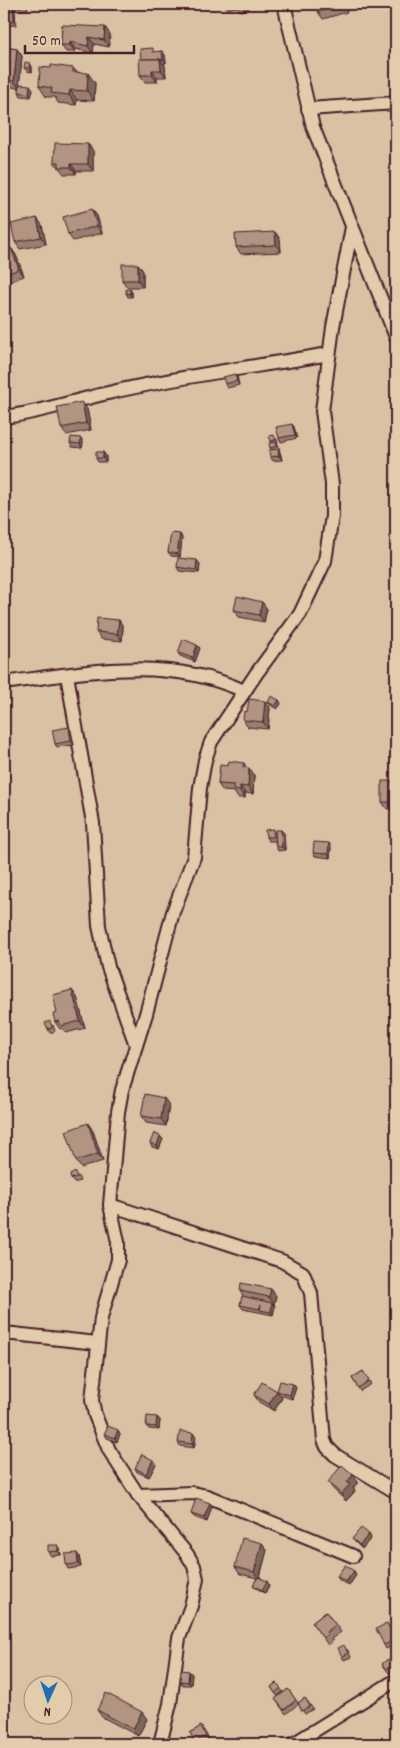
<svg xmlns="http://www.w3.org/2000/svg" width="400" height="1748" viewBox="0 0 400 1748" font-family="Dekko,sans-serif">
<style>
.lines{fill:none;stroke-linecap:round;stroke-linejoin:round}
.street-casing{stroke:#4a1f2b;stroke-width:16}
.street{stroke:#e2ccab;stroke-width:12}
.wall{fill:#987f6f;stroke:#4a1f2b}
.shaded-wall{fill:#7c685a;stroke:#4a1f2b}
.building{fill:#b19481;stroke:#4a1f2b}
</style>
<rect width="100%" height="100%" fill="#d9c2a3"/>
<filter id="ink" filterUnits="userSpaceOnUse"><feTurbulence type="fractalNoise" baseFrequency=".02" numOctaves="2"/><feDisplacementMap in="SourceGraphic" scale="10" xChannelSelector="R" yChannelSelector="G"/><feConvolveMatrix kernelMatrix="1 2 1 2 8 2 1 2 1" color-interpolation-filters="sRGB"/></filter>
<g filter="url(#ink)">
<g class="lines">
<g class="street-casing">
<g id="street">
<path d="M284,4L313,127L396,337"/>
<path d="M308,109L396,103"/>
<path d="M4,417C39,413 73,401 108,393C180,376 255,367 329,354"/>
<path d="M67,675L93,823L99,926L108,967L136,1045"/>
<path d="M4,683C85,672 167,655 244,691"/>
<path d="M110,1205L282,1261L303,1273L311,1293L324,1440L327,1447L335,1455L396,1492"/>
<path d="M4,1333L97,1343"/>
<path d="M138,1495L193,1493L207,1496L353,1556"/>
<path d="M160,1744L170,1704L179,1638L191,1606L197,1579L194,1566L187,1554L138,1495L109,1450L95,1415L92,1400L101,1318L118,1260V1242L110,1205L118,1112L122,1090L146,1014L173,912L194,857L200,788L205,760L211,742L256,674L300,614L325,561L332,516V484L322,411L333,327L352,227"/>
<path d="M293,1744L396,1680"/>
</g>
</g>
<use href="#street" class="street"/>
</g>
<g class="wall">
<path d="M4,4H18V8L14,9L15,11L16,25L4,26Z"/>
<path d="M27,4L28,9L21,10L19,6Z"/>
<path d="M225,4H248L249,9L240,11L237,7L228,9Z"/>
<path d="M316,4H344L347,12L323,19L318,12Z"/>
<path d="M62,25L110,34L109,47L94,44L93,53L75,49V52H66L61,45Z"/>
<path d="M4,47L17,49L22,56L19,88L4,86Z"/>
<path d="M162,51L165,55L166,63H164L165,66L166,77H157V82H145L140,75L155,52Z"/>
<path d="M30,63L32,67V72L27,71L24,68Z"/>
<path d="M51,68H73L77,72L95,83L94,101L77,100L76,105L58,103L55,97H46L39,86Z"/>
<path d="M33,89L31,97L21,96L19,92Z"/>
<path d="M88,144L93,151V171H76V174H64L54,162Z"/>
<path d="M4,194L6,198L11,227L4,228Z"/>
<path d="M92,209L97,216L102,233L73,241L68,234Z"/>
<path d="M37,218L42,225L46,244L20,249L15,242Z"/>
<path d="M275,232L280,239L281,252L241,254L236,247Z"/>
<path d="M11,248L16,255L24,276L6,283L4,280V251Z"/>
<path d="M138,264L143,271V287H127L122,280Z"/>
<path d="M132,292V297H128L126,293Z"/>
<path d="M235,374L237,377L239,385L227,388L225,384Z"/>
<path d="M87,409L91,430L66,435L61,428Z"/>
<path d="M292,424L294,427L297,438L281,442L279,438Z"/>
<path d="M277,439L278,444L280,450H278L280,452L282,460L273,461L270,457L272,450L270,448L272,443L271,441Z"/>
<path d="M83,442L82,448L72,447L70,443Z"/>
<path d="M103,452L106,456V462H98L96,458Z"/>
<path d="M4,531L7,541L4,542Z"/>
<path d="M180,534L182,538L180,557L171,556L168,552Z"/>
<path d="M200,564L199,573L179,571L177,567Z"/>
<path d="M262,602L267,609L264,622L239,617L234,610Z"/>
<path d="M119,620L123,627L122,641L101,639L96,632Z"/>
<path d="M197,645L200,648L195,662L180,656L178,653Z"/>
<path d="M279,700L281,704L277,709L270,705L268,702Z"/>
<path d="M265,701L270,708L268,729L248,727L243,720Z"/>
<path d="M69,727L71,731L74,745L57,747L55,744Z"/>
<path d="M244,763L247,768L254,775L253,794L245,793V798H238L234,792L223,791L218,784L228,766Z"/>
<path d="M396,781V809H387L382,802Z"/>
<path d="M281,830L284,833L285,850L278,851L276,847L275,841H268L266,837L275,832Z"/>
<path d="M331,847L330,858L315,856L313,853Z"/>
<path d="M77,997L85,1028L66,1033L62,1028L60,1029L55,1022L57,1013Z"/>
<path d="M53,1025L55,1031L50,1033L48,1029Z"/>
<path d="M169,1105L166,1126L146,1123L141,1116Z"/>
<path d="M93,1131L103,1161L81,1168L76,1161Z"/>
<path d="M163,1139L159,1149L152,1147L150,1143Z"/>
<path d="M78,1176L80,1181L74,1183L71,1179Z"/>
<path d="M271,1289L276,1296L274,1304L273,1303L275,1306L273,1315L243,1309L240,1305L243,1296L240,1291Z"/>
<path d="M363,1371L371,1384L360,1391L352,1378Z"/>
<path d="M293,1384L296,1388L292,1399L280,1395L282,1398L274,1411L259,1402L254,1395L277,1391Z"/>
<path d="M157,1417L160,1420L159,1430L149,1429L146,1426Z"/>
<path d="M118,1430L120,1434L117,1442L107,1438L104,1434Z"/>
<path d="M196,1437L194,1448L180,1446L178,1442Z"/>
<path d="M156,1464L149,1477L137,1472L135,1468Z"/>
<path d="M328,1482H358L353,1488L355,1491L346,1501L333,1489Z"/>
<path d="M210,1503L212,1506L207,1522L194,1517L191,1514Z"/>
<path d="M369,1534L371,1538L362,1549L352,1539Z"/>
<path d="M262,1543L267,1550L260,1577L269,1585L265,1593L256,1588L253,1585L257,1578L240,1574L235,1567Z"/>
<path d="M60,1548L61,1555L51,1556L48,1552Z"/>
<path d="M79,1556L81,1567L68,1569L66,1565Z"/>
<path d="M354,1571L356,1575L349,1586L339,1580L337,1576Z"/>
<path d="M326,1612L341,1632L331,1639L333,1641L328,1645L312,1623Z"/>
<path d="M387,1623L396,1642V1644L386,1649L384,1645Z"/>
<path d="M347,1649L351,1657L344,1660L342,1657Z"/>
<path d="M388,1659L394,1668L389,1673L382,1664Z"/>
<path d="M192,1674L191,1685H183L180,1681Z"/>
<path d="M276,1683L283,1692L277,1696L271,1687Z"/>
<path d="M288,1689L298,1703L305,1698L313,1709L305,1714L298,1704L286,1714L275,1699Z"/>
<path d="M97,1710L147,1719L138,1736L102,1717Z"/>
<path d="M201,1726L209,1739L200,1744H197L190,1733Z"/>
</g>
<g class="shaded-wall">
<path d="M341,4H344L347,12L342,5Z"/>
<path d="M13,7L15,11L16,25L14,21Z"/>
<path d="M105,27L110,34L109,47L104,40Z"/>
<path d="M89,37L94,44L93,53L88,46Z"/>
<path d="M70,42L75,49V52L70,45Z"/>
<path d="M17,49L22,56L19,88L14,81Z"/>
<path d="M162,51L165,55L166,63L163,59Z"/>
<path d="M160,59L165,66L166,77L161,70Z"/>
<path d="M30,63L32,67V72L29,68Z"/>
<path d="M152,70L157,77V82L152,75Z"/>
<path d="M88,73L95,83L94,101L87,91Z"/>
<path d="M30,85L33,89L31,97L29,94Z"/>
<path d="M70,90L77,100L76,105L69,95Z"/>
<path d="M88,144L93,151V171L88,164Z"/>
<path d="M71,164L76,171V174L71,167Z"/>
<path d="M4,194L6,198L11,227L6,220L4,204Z"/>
<path d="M92,209L97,216L102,233L97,226Z"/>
<path d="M37,218L42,225L46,244L41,237Z"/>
<path d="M275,232L280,239L281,252L276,245Z"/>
<path d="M11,248L16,255L24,276L19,269Z"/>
<path d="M138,264L143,271V287L138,280Z"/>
<path d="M130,289L132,292V297L130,294Z"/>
<path d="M235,374L237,377L239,385L237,381Z"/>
<path d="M82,402L87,409L91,430L86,423Z"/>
<path d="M292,424L294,427L297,438L295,435Z"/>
<path d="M81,438L83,442L82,448L80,444Z"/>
<path d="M278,449L280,452L282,460L279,456Z"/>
<path d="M103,452L106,456V462L103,458Z"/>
<path d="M4,531L7,541L4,537Z"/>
<path d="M180,534L182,538L180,557L177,554Z"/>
<path d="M197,560L200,564L199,573L196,570Z"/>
<path d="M262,602L267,609L264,622L259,615Z"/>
<path d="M119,620L123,627L122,641L117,634Z"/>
<path d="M197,645L200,648L195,662L193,658Z"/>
<path d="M279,700L281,704L277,709L275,706Z"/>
<path d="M265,701L270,708L268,729L263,722Z"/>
<path d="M69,727L71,731L74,745L71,741Z"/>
<path d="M249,768L254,775L253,794L248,787Z"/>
<path d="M240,786L245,793V798L240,791Z"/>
<path d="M281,830L284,833L285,850L282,847Z"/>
<path d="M329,843L331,847L330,858L328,854Z"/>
<path d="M72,990L77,997L85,1028L80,1021Z"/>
<path d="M164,1098L169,1105L166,1126L161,1119Z"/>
<path d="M88,1123L93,1131L103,1161L98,1154Z"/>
<path d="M160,1136L163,1139L159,1149L157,1146Z"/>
<path d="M271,1289L276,1296L274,1304L269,1297Z"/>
<path d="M272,1303L275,1306L273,1315L271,1312Z"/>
<path d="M293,1384L296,1388L292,1399L290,1395Z"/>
<path d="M277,1391L282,1398L274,1411L269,1404Z"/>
<path d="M157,1417L160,1420L159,1430L156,1427Z"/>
<path d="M118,1430L120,1434L117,1442L115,1438Z"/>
<path d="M193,1433L196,1437L194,1448L192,1444Z"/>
<path d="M153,1460L156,1464L149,1477L146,1474Z"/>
<path d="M353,1475L358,1482L353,1488L355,1491L346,1501L341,1494L347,1482Z"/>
<path d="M210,1503L212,1506L207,1522L204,1518Z"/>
<path d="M369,1534L371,1538L362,1549L360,1545Z"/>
<path d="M262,1543L267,1550L259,1579L254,1572Z"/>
<path d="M58,1545L60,1548L61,1555L58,1551Z"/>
<path d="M77,1553L79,1556L81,1567L78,1564Z"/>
<path d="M354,1571L356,1575L349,1586L346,1582Z"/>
<path d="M267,1581L269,1585L265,1593L262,1590Z"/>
<path d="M189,1671L192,1674L191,1685L188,1682Z"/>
<path d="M142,1712L147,1719L138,1736L133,1729Z"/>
</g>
<g class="building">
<path d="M18,4H25L26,5L19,6Z"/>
<path d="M316,4H341L342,5L318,12Z"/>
<path d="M13,7L14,21L4,22V8Z"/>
<path d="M62,25L105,27L104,40L89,37L88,46L70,42V45H61Z"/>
<path d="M4,47L17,49L14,81L4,80Z"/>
<path d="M153,48V52L162,51L163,59L160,60V59H141L140,49Z"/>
<path d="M394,50H396V65Z"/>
<path d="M139,59H160L161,70H152V75H140Z"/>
<path d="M25,62L30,63L29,68H24Z"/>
<path d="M51,65L73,68V72L88,73L87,91L70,90L69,95L51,93L52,88L39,86L40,67L51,68Z"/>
<path d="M20,84L30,85L29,94L19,92Z"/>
<path d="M55,143L88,144V164H71V167H59V162H54Z"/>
<path d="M4,204L6,220H4Z"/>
<path d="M92,209L97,226L68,234L63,217Z"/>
<path d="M37,218L41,237L15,242L11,224Z"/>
<path d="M275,232L276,245L236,247L235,234Z"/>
<path d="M11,248L19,269L4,275V251Z"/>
<rect x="122" y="264" width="16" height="16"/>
<path d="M126,289H130V294L126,293Z"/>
<path d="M235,374L237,381L225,384L223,377Z"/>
<path d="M82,402L86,423L61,428L57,407Z"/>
<path d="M292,424L295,435L279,438L276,427Z"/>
<path d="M274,435L276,440L271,441L269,436Z"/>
<path d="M71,437L81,438L80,444L70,443Z"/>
<path d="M276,442L277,446L270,448L269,443Z"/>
<path d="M278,449L279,456L270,457L269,450Z"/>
<rect x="96" y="452" width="7" height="6"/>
<path d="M171,533L180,534L177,554L168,552Z"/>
<path d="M178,558L197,560L196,570L177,567Z"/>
<path d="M237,596L262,602L259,615L234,610Z"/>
<path d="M97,618L119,620L117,634L96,632Z"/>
<path d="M183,639L197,645L193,658L178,653Z"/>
<path d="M271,696L279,700L275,706L268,702Z"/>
<path d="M249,699L265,701L263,722L243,720L244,711L247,712Z"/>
<path d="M69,727L71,741L55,744L52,730Z"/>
<path d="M229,761L244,763L243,767L249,768L248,787L240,786V791L233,790L234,785L218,784L220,765L228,766Z"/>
<rect x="382" y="781" width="14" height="21"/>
<path d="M273,829L274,837H266L265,830Z"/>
<path d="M275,830H281L282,847H276Z"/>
<path d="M314,842L329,843L328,854L313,853Z"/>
<path d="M72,990L80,1021L61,1026L59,1021L55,1022L53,1014L57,1013L53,995Z"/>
<path d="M50,1021L52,1028L48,1029L45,1023Z"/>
<path d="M145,1094L164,1098L161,1119L141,1116Z"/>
<path d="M88,1123L98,1154L76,1161L66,1131Z"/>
<path d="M154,1133L160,1136L157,1146L150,1143Z"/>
<path d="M75,1172L77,1177L71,1179L70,1175Z"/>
<path d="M241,1283L271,1289L269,1297L240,1291Z"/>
<path d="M242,1296L272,1303L271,1312L260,1310L261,1305L259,1309L240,1305Z"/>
<path d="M363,1371L369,1381L358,1388L352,1378Z"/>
<path d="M280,1381L293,1384L290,1395L277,1391Z"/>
<path d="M262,1382L277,1391L269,1404L254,1395Z"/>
<path d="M147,1416L157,1417L156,1427L146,1426Z"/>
<path d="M108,1426L118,1430L115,1438L104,1434Z"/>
<path d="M180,1431L193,1433L192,1444L178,1442Z"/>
<path d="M142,1454L153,1460L146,1474L135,1468Z"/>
<path d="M342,1465L353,1475L347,1482L350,1484L341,1494L328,1482Z"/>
<path d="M196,1498L210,1503L204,1518L191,1514Z"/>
<path d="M396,1526V1532L393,1529Z"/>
<path d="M361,1528L369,1534L360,1545L352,1539Z"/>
<path d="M242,1538L262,1543L254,1572L235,1567Z"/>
<path d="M48,1545H58V1551L48,1552Z"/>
<path d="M77,1553L78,1564L66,1565L65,1554Z"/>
<path d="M345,1565L354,1571L346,1582L337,1576Z"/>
<path d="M258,1577L267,1581L262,1590L253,1585Z"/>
<path d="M326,1612L336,1625L326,1632L328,1634L323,1638L312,1623Z"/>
<path d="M387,1623L395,1640L384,1645L376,1629Z"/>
<path d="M344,1645L348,1653L342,1657L338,1648Z"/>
<path d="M388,1659L392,1665L386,1669L382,1664Z"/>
<path d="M181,1670L189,1671L188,1682L180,1681Z"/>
<path d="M276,1683L281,1688L275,1693L271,1687Z"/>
<path d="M288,1689L296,1700L284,1710L275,1699Z"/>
<path d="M106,1693L142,1712L133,1729L97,1710Z"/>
<path d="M305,1698L310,1706L302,1711L298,1703Z"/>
<path d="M201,1726L206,1736L195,1742L190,1733Z"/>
</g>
</g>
<rect width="400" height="1748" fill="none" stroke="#e2ccab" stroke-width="20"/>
<rect x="10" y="10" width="380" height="1728" fill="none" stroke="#4a1f2b" stroke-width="2" filter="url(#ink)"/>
<g transform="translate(48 1700) rotate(183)"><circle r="24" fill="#e2ccab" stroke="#a58778"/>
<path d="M0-4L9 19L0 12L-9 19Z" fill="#1f6fb2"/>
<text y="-8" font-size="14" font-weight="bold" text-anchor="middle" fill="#4a1f2b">N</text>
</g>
<path d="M25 45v8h109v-8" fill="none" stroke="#4a1f2b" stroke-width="2.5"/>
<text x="32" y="45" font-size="15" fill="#4a1f2b" stroke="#e2ccab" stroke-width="4" paint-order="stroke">50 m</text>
</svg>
